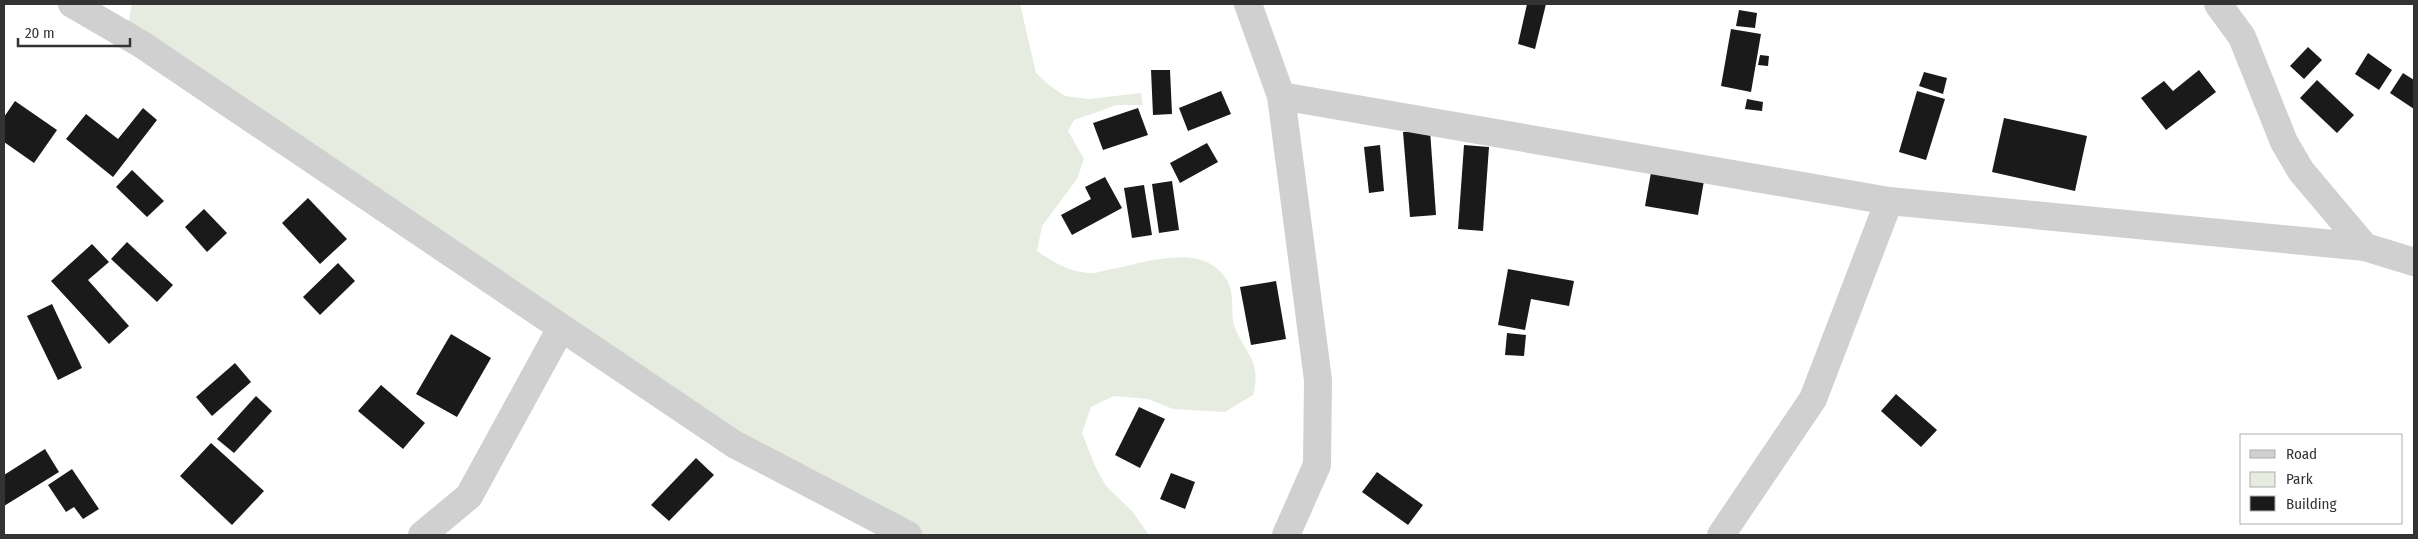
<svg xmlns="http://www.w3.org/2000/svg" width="2418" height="539" viewBox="0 0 2418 539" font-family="'Fira Sans Condensed',sans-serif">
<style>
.green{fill:#e6ecdf}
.building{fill:#1a1a1a}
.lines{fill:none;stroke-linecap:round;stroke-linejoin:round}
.minor{stroke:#d0d0d0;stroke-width:28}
</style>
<rect width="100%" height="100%" fill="#fff"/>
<path class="green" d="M133,4H1020L1036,73L1049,85L1065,96L1089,99L1141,93L1143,105H1117L1074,120L1068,131L1084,159L1077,179L1042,226L1037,251C1053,262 1069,272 1089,273C1095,274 1102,271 1107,270C1143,264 1199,241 1225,277C1237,295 1229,313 1235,328C1246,355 1262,361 1253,395L1225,412L1173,409L1148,399L1114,396L1091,407L1082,433L1095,466L1106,486L1132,511L1149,535H908L821,490L127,36L131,7Z"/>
<g class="building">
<path d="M1527,4H1546L1535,49L1518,44Z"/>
<path d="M1739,10L1757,13L1755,28L1736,26Z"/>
<path d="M1731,29L1761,34L1751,92L1721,86Z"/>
<path d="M2308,47L2322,60L2304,79L2290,66Z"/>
<path d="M2368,53L2392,70L2379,90L2355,74Z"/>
<path d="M1760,55L1769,56L1768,66L1758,65Z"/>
<path d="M1151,70H1170L1172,114L1153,115Z"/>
<path d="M2199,70L2216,92L2166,130L2141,98L2164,81L2173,91Z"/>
<path d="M1924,72L1947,78L1943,94L1919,86Z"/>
<path d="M2403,73L2414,80V109L2390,93Z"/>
<path d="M2317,80L2354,115L2337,133L2300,98Z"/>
<path d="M1221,91L1231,114L1188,131L1179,108Z"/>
<path d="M1917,91L1945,99L1926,160L1899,152Z"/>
<path d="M1747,99L1763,102L1762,111L1745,109Z"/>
<path d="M15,101L57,130L34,163L4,142V117Z"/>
<path d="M143,108L157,120L113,177L66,139L86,114L118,139Z"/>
<path d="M1138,108L1148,135L1103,150L1093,123Z"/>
<path d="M2004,118L2087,136L2075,191L1992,172Z"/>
<path d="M1430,130L1436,215L1410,217L1403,132Z"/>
<path d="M1207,143L1218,162L1180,183L1170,163Z"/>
<path d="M1380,145L1384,191L1369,193L1364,147Z"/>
<path d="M1464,145L1489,147L1483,231L1458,229Z"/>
<path d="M1652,167L1705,175L1698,215L1645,206Z"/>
<path d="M132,170L164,201L147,217L116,187Z"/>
<path d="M1105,177L1122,208L1072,235L1061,215L1091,199L1085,187Z"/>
<path d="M1172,181L1179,230L1159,233L1152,184Z"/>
<path d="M1144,185L1152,235L1132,238L1124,188Z"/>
<path d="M308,198L347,239L320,264L282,223Z"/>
<path d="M204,209L227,233L207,252L185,227Z"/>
<path d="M127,242L173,285L157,302L111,259Z"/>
<path d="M92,244L109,262L88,280L129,326L109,344L51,281Z"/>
<path d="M338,263L355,281L320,315L303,297Z"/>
<path d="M1508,269L1574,281L1569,306L1531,299L1525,330L1498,325Z"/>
<path d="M1276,281L1286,339L1251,345L1240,287Z"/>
<path d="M52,304L82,368L58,380L27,316Z"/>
<path d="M1507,333L1526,335L1524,356L1505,355Z"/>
<path d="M451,334L491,358L457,417L416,394Z"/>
<path d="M235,363L251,382L212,416L196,397Z"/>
<path d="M381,385L425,423L403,449L358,411Z"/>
<path d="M1896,394L1937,430L1921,447L1881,411Z"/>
<path d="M256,396L272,411L234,453L217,439Z"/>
<path d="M1139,407L1165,419L1140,468L1115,455Z"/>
<path d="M211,443L264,491L232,525L180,476Z"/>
<path d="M45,449L59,472L4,506V475Z"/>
<path d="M696,458L714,475L669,521L651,505Z"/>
<path d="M72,469L99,509L83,519L74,507L66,512L48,485Z"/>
<path d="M1377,472L1423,505L1408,525L1362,492Z"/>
<path d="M1171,473L1195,482L1185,509L1160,499Z"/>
</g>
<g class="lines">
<g class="minor">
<path d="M72,4L141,44L734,444L908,535"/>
<path d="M1248,4L1281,96L1318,380L1317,465L1286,535"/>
<path d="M2218,4L2242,37L2284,142L2301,171L2365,247L2414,262"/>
<path d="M1281,96L1889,201L2365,247"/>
<path d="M422,535L469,496L561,328"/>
<path d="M1721,535L1813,399L1889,201"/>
</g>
</g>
<rect width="2418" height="539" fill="none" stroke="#333333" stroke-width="10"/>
<rect x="2240" y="434" width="162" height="90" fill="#ffffff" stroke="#adadad"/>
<rect x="2250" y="450" width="25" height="8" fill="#d0d0d0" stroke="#adadad"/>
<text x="2286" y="459" font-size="15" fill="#333333">Road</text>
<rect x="2250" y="472" width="25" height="15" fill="#e6ecdf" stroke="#adadad"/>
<text x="2286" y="484" font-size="15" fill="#333333">Park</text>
<rect x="2250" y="496" width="25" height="15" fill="#1a1a1a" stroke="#adadad"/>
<text x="2286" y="509" font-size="15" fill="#333333">Building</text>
<path d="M18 38v8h112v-8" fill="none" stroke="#333333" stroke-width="2.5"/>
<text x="25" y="38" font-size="15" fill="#333333" stroke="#ffffff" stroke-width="4" paint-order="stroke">20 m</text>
</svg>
